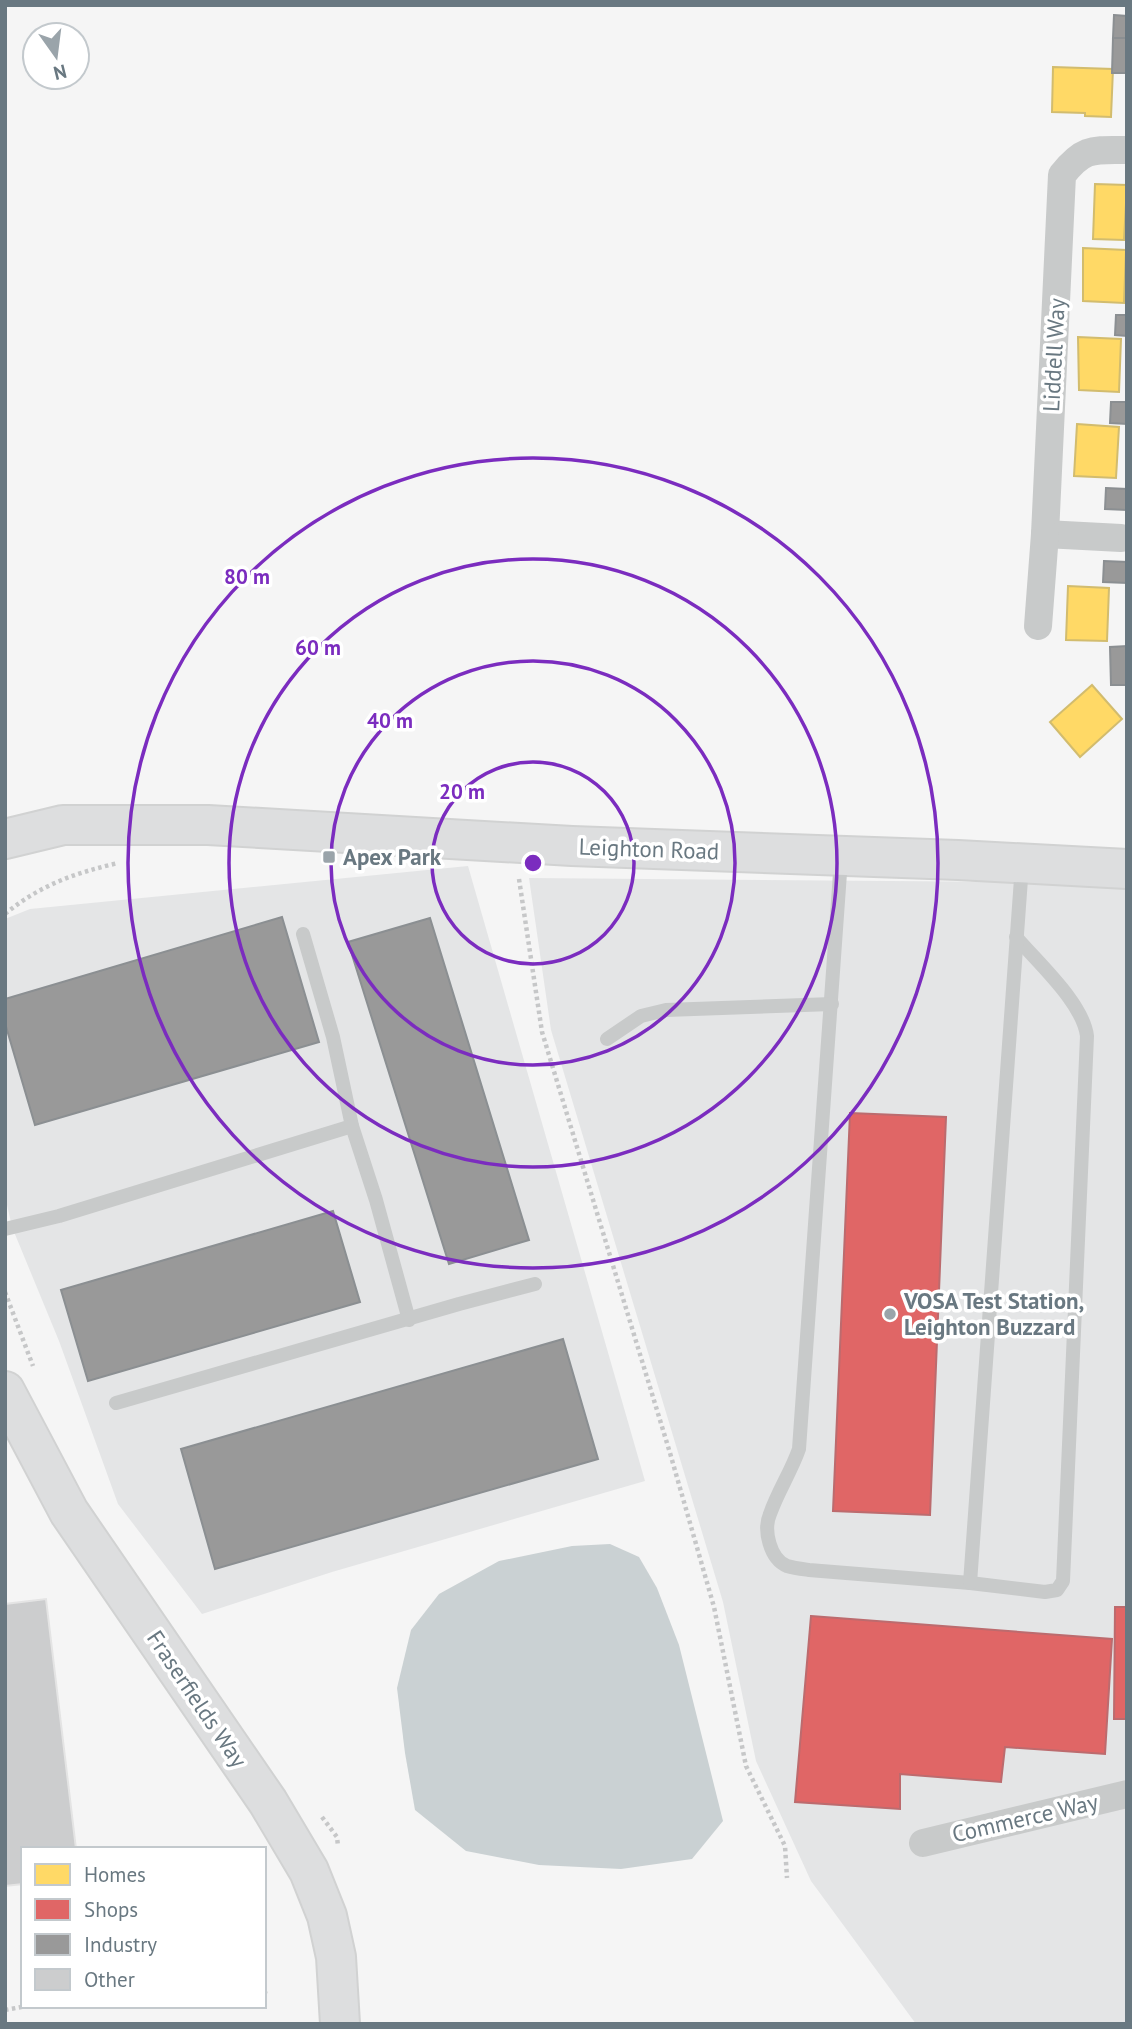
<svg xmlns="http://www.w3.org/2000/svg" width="1132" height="2029" viewBox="0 0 1132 2029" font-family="'PT Sans',sans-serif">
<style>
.built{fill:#e4e5e6}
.water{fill:#cad1d3}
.homes{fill:#ffd966;stroke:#d2bc6e;stroke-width:2}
.shops{fill:#e06666;stroke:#bc6b6e;stroke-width:2}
.industry{fill:#999;stroke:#8b8f92;stroke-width:2}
.building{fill:#cccdce;stroke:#e4e4e4;stroke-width:2}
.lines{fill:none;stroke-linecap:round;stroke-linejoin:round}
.secondary-casing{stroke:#d1d2d2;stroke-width:42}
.path{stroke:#c6c7c8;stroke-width:4.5;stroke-dasharray:3.5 3.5;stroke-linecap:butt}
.lane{stroke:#c8caca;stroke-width:14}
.street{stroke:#c8caca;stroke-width:28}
.secondary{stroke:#dddedf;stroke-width:38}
.ring{fill:none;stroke:#7b2cbf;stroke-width:3.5}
.poi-dot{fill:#9aa4aa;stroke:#fff;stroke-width:2.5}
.labels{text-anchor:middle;stroke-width:7;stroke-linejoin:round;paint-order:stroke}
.street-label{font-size:23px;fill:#697881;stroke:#fff}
.poi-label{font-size:23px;font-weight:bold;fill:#697881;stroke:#fff;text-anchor:start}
.centre{fill:#7b2cbf;stroke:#fff;stroke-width:3.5}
.ring-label{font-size:21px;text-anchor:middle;font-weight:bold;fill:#7b2cbf;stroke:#fff;stroke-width:7;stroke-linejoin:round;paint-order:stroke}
</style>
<rect width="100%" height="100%" fill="#f5f5f5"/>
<g class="built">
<path d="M468,866L645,1481L332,1572L202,1614L118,1504L59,1341L12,1227L5,1196V919L30,909Z"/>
<path d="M529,878L1127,883V2024H916L811,1881L756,1761L723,1602L551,1030Z"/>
</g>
<path class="water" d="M610,1544L639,1557L657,1588L679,1645L723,1821L692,1859L621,1869L539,1865L466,1851L415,1810L405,1753L397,1688L411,1630L439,1594L499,1561L572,1546Z"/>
<g class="homes">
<path d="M1053,67L1113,69L1111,117L1085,116V113L1052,112Z"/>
<path d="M1095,184L1127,185L1124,240L1093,239Z"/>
<path d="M1083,248L1126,250L1124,303L1083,301Z"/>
<path d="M1078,337L1121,339L1119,392L1079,390Z"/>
<path d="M1077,424L1119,427L1116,478L1074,476Z"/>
<path d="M1068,586L1109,588L1107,641L1066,640Z"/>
<path d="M1092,685L1122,719L1080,757L1050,722Z"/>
</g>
<g class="shops">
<path d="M850,1113L946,1117L930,1515L833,1511Z"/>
<path d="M1115,1607H1127V1719H1114Z"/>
<path d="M811,1616L1112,1639L1105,1754L1005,1747L1001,1782L900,1774V1809L795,1802Z"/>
</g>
<g class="industry">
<path d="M1114,15L1127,16V38H1113Z"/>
<path d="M1113,38H1127V73H1112Z"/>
<path d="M1116,315H1127V336L1115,335Z"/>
<path d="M1111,402H1127V424L1110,423Z"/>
<path d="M1106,488L1127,489V510L1105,509Z"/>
<path d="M1104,561L1127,562V583L1103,582Z"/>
<path d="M1127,646V685H1111L1110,647Z"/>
<path d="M282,917L319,1042L35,1125L5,1023V999Z"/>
<path d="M430,918L529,1240L449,1264L348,942Z"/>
<path d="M333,1211L360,1302L88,1381L61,1290Z"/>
<path d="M563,1339L598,1459L215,1569L181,1449Z"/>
</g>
<path class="building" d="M46,1599L76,1849H23V1884L5,1886V1604Z"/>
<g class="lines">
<g class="secondary-casing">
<g id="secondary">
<path d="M5,839L63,825H208L572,846L958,860L1127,869"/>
<path d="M5,1391L69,1512L268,1802L309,1871L327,1916L336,1957L340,2024"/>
</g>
</g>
<g class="path">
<path d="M519,879L542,1032L670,1453L714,1607L746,1766L785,1846L787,1878"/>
<path d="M5,914C40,885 75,873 118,863"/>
<path d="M5,1292L33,1366"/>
<path d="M322,1817L337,1837L338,1846"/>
<path d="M264,1993L267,1994"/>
<path d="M5,2010L27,2006"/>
</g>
<g class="lane">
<path d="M841,859L799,1449C791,1472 778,1491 770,1514C763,1530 770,1559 787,1566C794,1568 802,1569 809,1570L970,1583L1045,1592L1057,1590L1063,1581L1087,1036C1083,1003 1038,963 1016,937"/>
<path d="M303,934L333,1037L352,1126L376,1200L409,1320"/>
<path d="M607,1039L641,1016L666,1010L832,1004"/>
<path d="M5,1229L59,1216L352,1126"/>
<path d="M116,1403L459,1304L535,1284"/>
<path d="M970,1583L1022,865"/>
</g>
<g class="street">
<path d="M1121,538L1045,534L1062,175C1084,147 1093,150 1127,150"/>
<path d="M1038,626L1045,534"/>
<path d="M923,1843L1127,1794"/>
</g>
<use href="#secondary" class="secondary"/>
</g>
<g class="ring">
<circle cx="533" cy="863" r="101"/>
<circle cx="533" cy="863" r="202"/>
<circle cx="533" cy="863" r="304"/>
<circle cx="533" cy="863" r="405"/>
</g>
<g class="poi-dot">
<rect x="322" y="850" width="14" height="14" rx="3.5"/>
<circle cx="890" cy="1314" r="7"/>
</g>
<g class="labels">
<g class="street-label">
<text transform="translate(1054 355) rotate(-87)" y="8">Liddell Way</text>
<text transform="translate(649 849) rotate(2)" y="8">Leighton Road</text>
<text transform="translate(197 1699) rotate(56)" y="8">Fraserfields Way</text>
<text transform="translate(1025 1818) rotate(-13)" y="8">Commerce Way</text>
</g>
<g class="poi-label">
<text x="343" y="865">Apex Park</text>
<text x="904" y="1309">VOSA Test Station,<tspan x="904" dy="26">Leighton Buzzard</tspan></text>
</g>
</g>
<circle cx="533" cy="863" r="10" class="centre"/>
<g class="ring-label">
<text x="247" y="584">80 m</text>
<text x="318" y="655">60 m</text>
<text x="390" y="728">40 m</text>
<text x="462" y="799">20 m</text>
</g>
<rect width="1132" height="2029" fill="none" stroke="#697881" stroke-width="14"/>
<rect x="21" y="1847" width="245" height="161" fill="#ffffff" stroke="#c3c9cd" stroke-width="2"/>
<rect x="35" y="1864" width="35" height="21" fill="#ffd966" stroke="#c3c9cd" stroke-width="2"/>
<text x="84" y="1882" font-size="21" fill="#697881">Homes</text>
<rect x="35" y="1899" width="35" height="21" fill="#e06666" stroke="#c3c9cd" stroke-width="2"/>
<text x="84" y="1917" font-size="21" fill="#697881">Shops</text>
<rect x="35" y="1934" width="35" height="21" fill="#999999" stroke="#c3c9cd" stroke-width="2"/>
<text x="84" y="1952" font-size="21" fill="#697881">Industry</text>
<rect x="35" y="1969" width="35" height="21" fill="#cccdce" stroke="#c3c9cd" stroke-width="2"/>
<text x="84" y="1987" font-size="21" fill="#697881">Other</text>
<g transform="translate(56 56) rotate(166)"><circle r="33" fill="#ffffff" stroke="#c3c9cd" stroke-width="2"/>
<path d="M0-5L12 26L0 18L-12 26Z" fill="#9aa4aa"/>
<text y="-10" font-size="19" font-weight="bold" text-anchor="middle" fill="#697881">N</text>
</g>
</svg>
